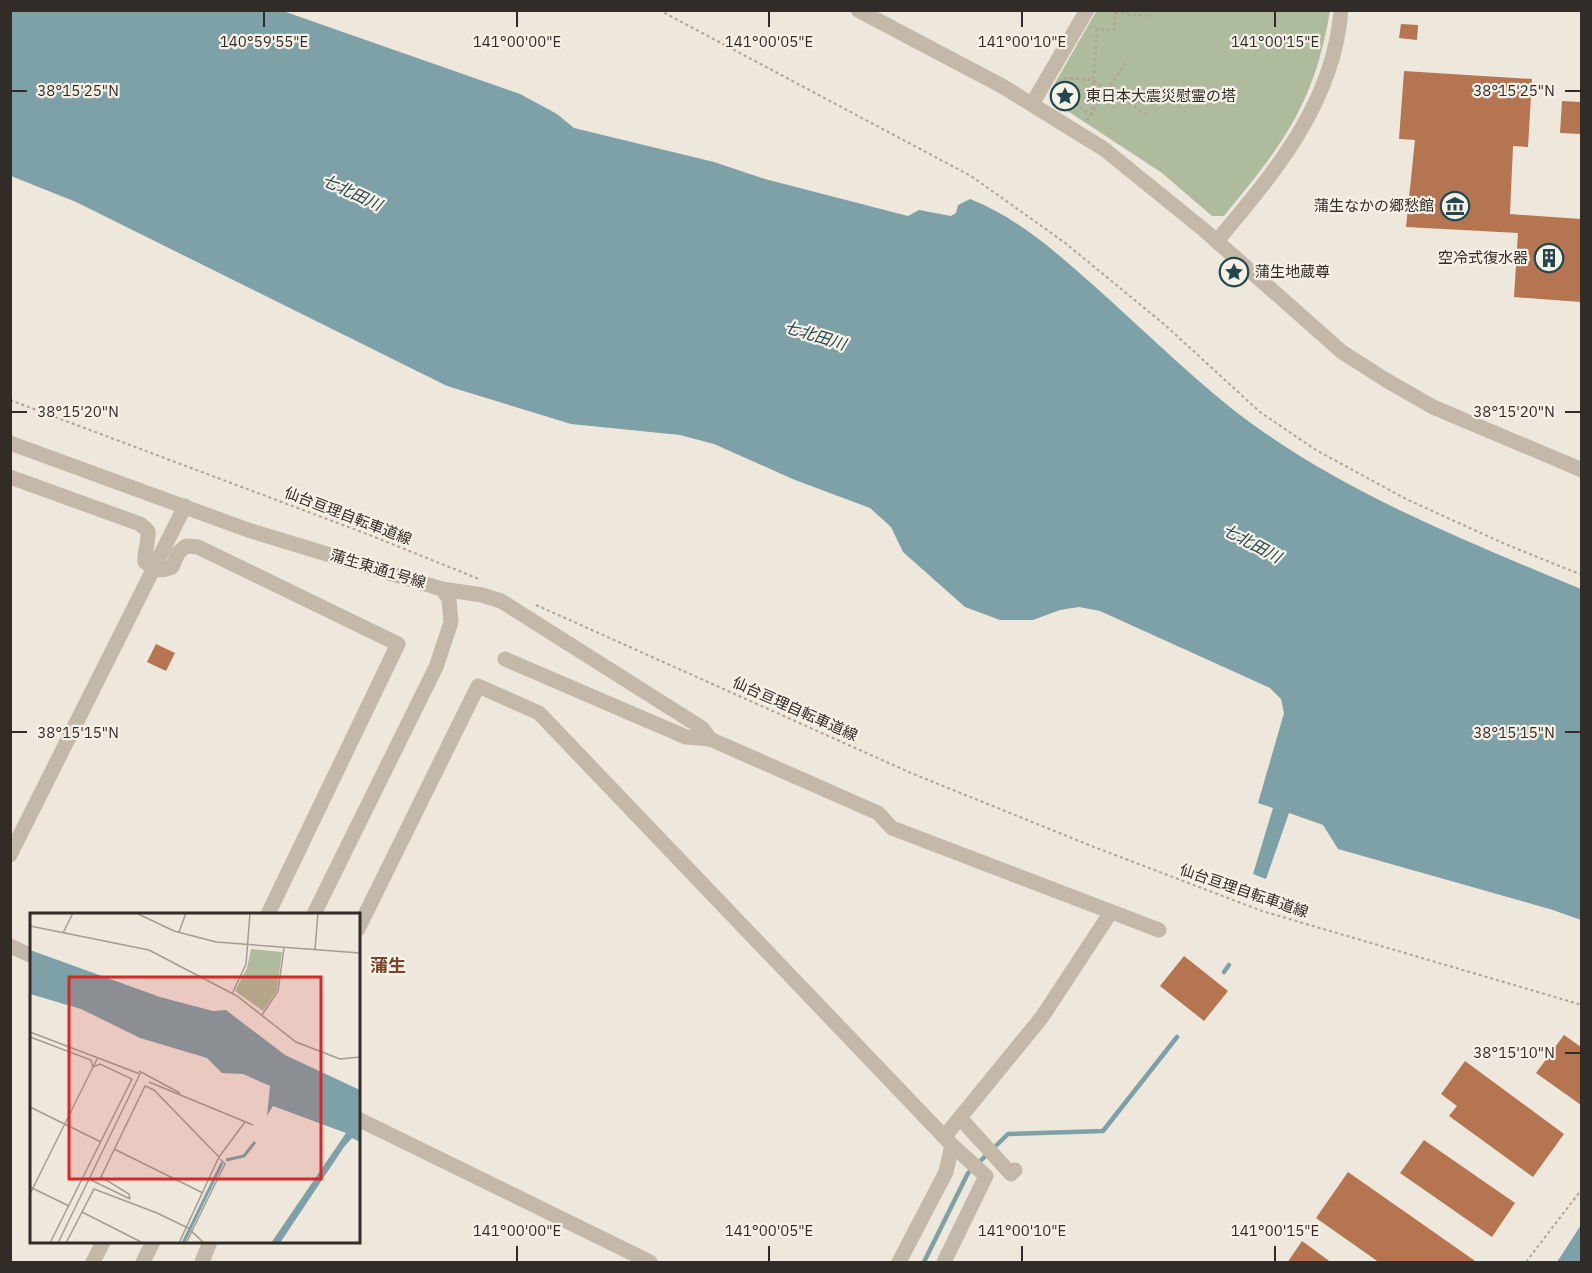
<svg xmlns="http://www.w3.org/2000/svg" width="1592" height="1273" viewBox="0 0 1592 1273" font-family="'IBM Plex Sans','Noto Sans JP',sans-serif">
<style>
.green{fill:#aebb9d}
.water{fill:#7ea1a7}
.lines{fill:none;stroke-linecap:round;stroke-linejoin:round}
.stream{stroke:#7ea1a7;stroke-width:4.5}
.building{fill:#b67551}
.path{stroke:#b0a393;stroke-width:2;stroke-dasharray:3 3;stroke-linecap:butt}
.minor{stroke:#c4b8a9;stroke-width:15}
.ticks{fill:none;stroke:#322c28;stroke-width:2}
.labels{text-anchor:middle;stroke-width:4.5;stroke-linejoin:round;paint-order:stroke}
.poi-label{font-size:15px;fill:#322c28;stroke:#f6f1e7;text-anchor:start}
.street-label{font-size:15px;fill:#322c28;stroke:#f6f1e7}
.water-label{font-size:16px;font-style:italic;fill:#23474e;stroke:#f6f1e7}
.quarter-label{font-size:18px;font-weight:bold;fill:#77462b;stroke:#f6f1e7}
.inset-river{fill:none;stroke:#7ea1a7;stroke-width:3}
.inset-road{fill:none;stroke:#a39c93;stroke-width:1.5}
.view{fill:#d62828;fill-opacity:0.15;stroke:#d62828;stroke-width:3}
.inset-edge{fill:none;stroke:#322c28;stroke-width:3}
.ticks-label{font-size:15px;text-anchor:middle;fill:#322c28;stroke:#f6f1e7;stroke-width:4.5;stroke-linejoin:round;paint-order:stroke}
</style>
<rect width="100%" height="100%" fill="#eee7db"/>
<path class="green" d="M1097,10L1330,11C1314,105 1283,144 1224,216H1212L1162,173L1054,102L1051,90Z"/>
<g class="water">
<path d="M10,11H283L520,94L557,114L574,128L714,162L765,179L908,216L919,210L951,216L956,213L958,205L970,199C1016,217 1055,251 1092,284C1138,325 1183,369 1231,408C1334,489 1461,539 1581,589V920L1553,910L1338,849L1323,825L1289,813L1266,879L1253,874L1273,808L1258,803L1284,713L1281,699L1270,688L1100,611L1079,607L1060,610L1033,620H1000L965,607L903,552L891,527L870,508L795,480L714,444L680,435L571,424L447,386L76,202L11,176Z"/>
<path d="M1581,1225V1262H1557Z"/>
</g>
<g class="lines">
<g class="stream">
<path d="M1224,972L1229,965"/>
<path d="M924,1262L968,1173L1008,1134L1103,1131L1177,1037"/>
</g>
</g>
<g class="building">
<path d="M1401,24L1418,25L1417,40L1399,38Z"/>
<path d="M1404,71L1532,79L1528,147L1513,146L1510,214L1581,219V302L1514,297L1518,233L1406,227L1415,140L1399,139Z"/>
<path d="M1562,101L1581,102V134L1560,133Z"/>
<path d="M156,644L175,653L166,671L147,662Z"/>
<path d="M1184,956L1228,991L1204,1021L1160,986Z"/>
<path d="M1564,1035L1581,1047V1105L1536,1073Z"/>
<path d="M1465,1061L1564,1134L1533,1177L1449,1116L1457,1106L1441,1094Z"/>
<path d="M1424,1140L1515,1203L1492,1237L1400,1173Z"/>
<path d="M1348,1172L1478,1263H1380L1316,1218Z"/>
<path d="M1302,1241L1332,1263H1287Z"/>
</g>
<g class="lines">
<g class="path">
<path d="M659,10L971,176L1064,242L1165,325L1260,412L1316,450L1406,499L1505,544L1582,575"/>
<path d="M1115,13L1152,16"/>
<path d="M1064,78L1093,80L1108,90"/>
<path d="M1059,86C1068,97 1078,106 1091,115"/>
<path d="M1109,90L1147,115"/>
<path d="M1091,115L1097,29L1114,30L1115,10"/>
<path d="M1087,120L1126,63"/>
<path d="M10,400L367,534L479,579"/>
<path d="M536,605L911,773L1094,847L1262,911L1582,1005"/>
<path d="M1526,1262L1582,1189"/>
</g>
<g class="minor">
<path d="M858,10L1002,86L1104,149L1204,230L1342,352L1386,380L1433,407L1582,470"/>
<path d="M1032,104L1087,10"/>
<path d="M1217,241C1274,173 1334,103 1341,10"/>
<path d="M10,443L248,530L442,589L449,599L451,622L436,667L314,914"/>
<path d="M10,477L140,524L148,531C149,542 144,550 145,562C155,570 161,572 172,567L178,553L186,546L198,547L398,644L268,914"/>
<path d="M442,589L482,595L501,601L702,728L710,739"/>
<path d="M505,659L686,737L710,739L878,813L892,828L1159,930"/>
<path d="M10,855L185,506"/>
<path d="M358,929L478,686L539,713L952,1145L946,1172L899,1262"/>
<path d="M10,946L32,956"/>
<path d="M358,1119L650,1262"/>
<path d="M961,1119L1011,1174L1015,1170"/>
<path d="M945,1136L1042,1017L1111,912"/>
<path d="M93,1262L103,1242"/>
<path d="M143,1262L153,1242"/>
<path d="M202,1262L210,1242"/>
<path d="M944,1262L986,1176L952,1145"/>
</g>
</g>
<path class="ticks" d="M264,12V27M517,12V27M769,12V27M1022,12V27M1275,12V27M12,91H27M1565,91H1580M12,412H27M1565,412H1580M12,732H27M1565,732H1580M1565,1053H1580M517,1246V1261M769,1246V1261M1022,1246V1261M1275,1246V1261"/>
<defs>
<g id="sight-ring" transform="scale(1.5)"><circle r="9.5" fill="#f6f1e7" stroke="#23474e" stroke-width="1.5"/><path d="M0-6L1.8-2.2L6-1.7L2.9 1.2L3.7 5.4L0 3.3L-3.7 5.4L-2.9 1.2L-6-1.7L-1.8-2.2Z" fill="#23474e"/></g>
<g id="museum-ring" transform="scale(1.5)"><circle r="9.5" fill="#f6f1e7" stroke="#23474e" stroke-width="1.5"/><path d="M0-6L6-3V-2H-6V-3ZM-5-1h2V3h-2ZM-1-1h2V3h-2ZM3-1h2V3H3ZM-6 4H6V6H-6Z" fill="#23474e"/></g>
<g id="building-ring" transform="scale(1.5)"><circle r="9.5" fill="#f6f1e7" stroke="#23474e" stroke-width="1.5"/><path d="M-4-6H4V6H1V3H-1V6H-4ZM-2.5-4.3h1.7v1.8h-1.7ZM.8-4.3h1.7v1.8H.8ZM-2.5-1h1.7V.8h-1.7ZM.8-1h1.7V.8H.8Z" fill="#23474e"/></g>
</defs>
<g fill-rule="evenodd">
<use href="#sight-ring" x="1065" y="96"/>
<use href="#museum-ring" x="1455" y="206"/>
<use href="#building-ring" x="1549" y="258"/>
<use href="#sight-ring" x="1234" y="272"/>
</g>
<g class="labels">
<g class="poi-label">
<text x="1086" y="101">東日本大震災慰霊の塔</text>
<text x="1434" y="211" text-anchor="end">蒲生なかの郷愁館</text>
<text x="1528" y="263" text-anchor="end">空冷式復水器</text>
<text x="1255" y="277">蒲生地蔵尊</text>
</g>
<g class="street-label">
<text transform="translate(348 516) rotate(21)" y="5">仙台亘理自転車道線</text>
<text transform="translate(378 569) rotate(17)" y="5">蒲生東通1号線</text>
<text transform="translate(795 709) rotate(24)" y="5">仙台亘理自転車道線</text>
<text transform="translate(1244 891) rotate(19)" y="5">仙台亘理自転車道線</text>
</g>
<g class="water-label">
<text transform="translate(352 192) rotate(25)" y="6">七北田川</text>
<text transform="translate(815 335) rotate(17)" y="6">七北田川</text>
<text transform="translate(1252 543) rotate(28)" y="6">七北田川</text>
</g>
<g class="quarter-label">
<text x="388" y="972">蒲生</text>
</g>
</g>
<g transform="translate(30 913)">
<rect width="330" height="330" fill="#eee7db"/>
<path d="M221,36L252,39L247,77L233,98L205,78L217,55Z" fill="#aebb9d"/>
<path d="M0,37L130,84L183,98L196,97L255,142L330,177V229L322,225L314,234L250,330H241L316,220L243,193L237,203L240,173L213,161L192,160L177,145L110,125L51,96L0,81Z" fill="#7ea1a7"/>
<path class="inset-river" d="M196,247L214,243L225,229M153,330L192,250"/>
<path class="inset-road" d="M106,0L144,18L186,29L330,40M0,13L119,37L207,83L266,129L310,146L330,144M149,19L156,0M33,20L43,0M285,36L288,0M202,81L216,51L220,0M232,102L248,78L254,35M0,119L110,161L28,330M0,124L61,147L63,154L70,151L102,166L20,330M109,158L150,180M119,169L223,212M0,194L71,229M84,236L173,280M61,267L100,286M0,274L39,293M0,281L68,144M100,286L99,281L71,264L115,173L124,177L189,244M52,299L113,330M36,330L64,276L127,300L158,315L174,330M149,330L189,244L215,209M156,330L195,251L190,246"/>
<path class="view" d="M39,64H291V266H39Z"/>
<rect width="330" height="330" class="inset-edge"/>
</g>
<g class="ticks-label">
<text x="264" y="47">140°59'55"E</text>
<text x="517" y="47">141°00'00"E</text>
<text x="769" y="47">141°00'05"E</text>
<text x="1022" y="47">141°00'10"E</text>
<text x="1275" y="47">141°00'15"E</text>
<text x="78" y="96">38°15'25"N</text>
<text x="1514" y="96">38°15'25"N</text>
<text x="78" y="417">38°15'20"N</text>
<text x="1514" y="417">38°15'20"N</text>
<text x="78" y="738">38°15'15"N</text>
<text x="1514" y="738">38°15'15"N</text>
<text x="1514" y="1058">38°15'10"N</text>
<text x="517" y="1236">141°00'00"E</text>
<text x="769" y="1236">141°00'05"E</text>
<text x="1022" y="1236">141°00'10"E</text>
<text x="1275" y="1236">141°00'15"E</text>
</g>
<rect width="1592" height="1273" fill="none" stroke="#322c28" stroke-width="24"/>
</svg>
